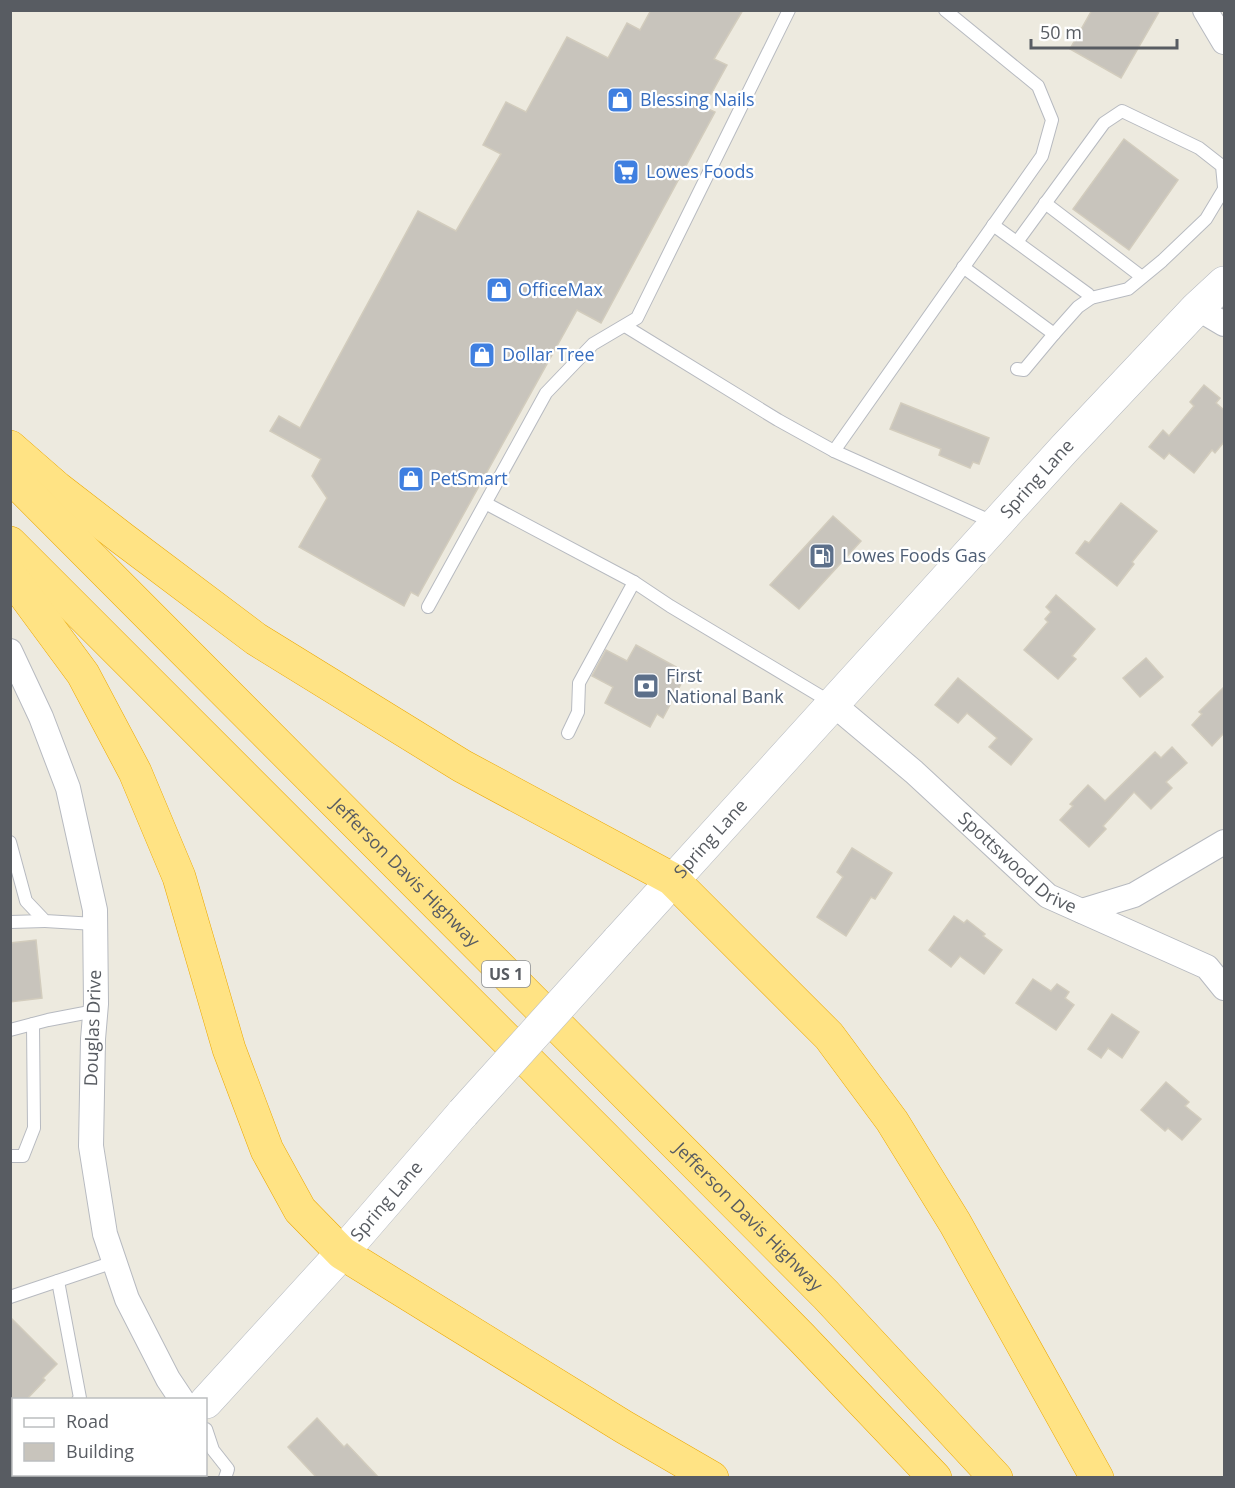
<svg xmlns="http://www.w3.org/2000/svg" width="1235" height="1488" viewBox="0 0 1235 1488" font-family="'Open Sans',sans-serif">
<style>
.building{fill:#c8c4bc;stroke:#d2ccbd;stroke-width:1.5}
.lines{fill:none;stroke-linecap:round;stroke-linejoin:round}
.lane-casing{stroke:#b7bac0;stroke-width:14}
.street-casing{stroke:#b7bac0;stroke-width:26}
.secondary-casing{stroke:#b8bcc3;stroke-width:34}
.highway-casing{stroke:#eca800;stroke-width:34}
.lane{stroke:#fff;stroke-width:12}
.street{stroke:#fff;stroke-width:24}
.secondary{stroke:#fff;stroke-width:33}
.highway{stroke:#ffe384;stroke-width:33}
.secondary-bridge-casing{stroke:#b8bcc3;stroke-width:34;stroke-linecap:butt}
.secondary-bridge{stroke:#fff;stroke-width:33}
.labels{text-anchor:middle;stroke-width:4.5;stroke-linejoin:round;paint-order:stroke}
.shield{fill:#fff;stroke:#8a8d91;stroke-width:1.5}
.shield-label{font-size:16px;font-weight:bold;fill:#585c62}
.shop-label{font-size:18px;fill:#366cbe;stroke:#fff;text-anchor:start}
.street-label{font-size:18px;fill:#585c62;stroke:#fff}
.service-label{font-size:18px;fill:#4e5e75;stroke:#fff;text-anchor:start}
</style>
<rect width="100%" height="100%" fill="#edeadf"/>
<g class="building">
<path d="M651,10H743L714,59L727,65L704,107L715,112L601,323L577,310L418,596L411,592L404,606L299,547L327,498L312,476L321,459L270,431L279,416L300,428L418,211L456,231L501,154L483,145L506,102L526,112L567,37L608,58L627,23L640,30Z"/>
<path d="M1092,10H1160L1121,78L1070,49Z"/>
<path d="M1124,139L1178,180L1129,250L1073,209Z"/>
<path d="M1204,385L1220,398L1216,403L1224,410V442L1215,453L1212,450L1194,473L1169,453L1164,459L1149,447L1163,430L1169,436L1194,406L1190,402Z"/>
<path d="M901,403L989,438L979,464L973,462L970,468L939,455L941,449L890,429Z"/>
<path d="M1121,503L1157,531L1132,562L1134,564L1117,586L1076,553L1085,541L1089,543Z"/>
<path d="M833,516L861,541L799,609L770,585Z"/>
<path d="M1056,595L1095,629L1072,656L1076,659L1058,679L1024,650L1048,622L1045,619L1051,612L1046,607Z"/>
<path d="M636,645L680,669L674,681L681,684L663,718L657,714L650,727L605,703L613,687L592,676L606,650L627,661Z"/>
<path d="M1146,658L1163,677L1140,697L1123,678Z"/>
<path d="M958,678L1032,739L1011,765L989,747L997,738L967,713L958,723L935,705Z"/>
<path d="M1224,687V733L1212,746L1192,725L1202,714L1199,712Z"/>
<path d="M1172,747L1187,763L1166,782L1172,788L1151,809L1134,792L1103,826L1106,829L1089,847L1060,820L1073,806L1070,804L1088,785L1105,801L1155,752L1161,758Z"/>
<path d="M852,848L892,873L875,899L871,897L846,936L817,917L843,877L837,872Z"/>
<path d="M954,916L964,923L967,920L985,934L983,936L1002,950L984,974L960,956L951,967L929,950Z"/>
<path d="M36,940L42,998L10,1002V943Z"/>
<path d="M1033,979L1051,991L1057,984L1069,992L1065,998L1074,1005L1056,1030L1016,1003Z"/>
<path d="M1112,1014L1139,1032L1122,1058L1108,1048L1101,1058L1088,1049Z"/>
<path d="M1166,1082L1189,1102L1185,1106L1201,1119L1182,1140L1168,1128L1165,1131L1141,1110Z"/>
<path d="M10,1317L57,1364L43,1378L45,1380L26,1400H10Z"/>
<path d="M317,1418L344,1447L347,1444L379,1478H317L288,1447Z"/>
</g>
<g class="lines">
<g class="lane-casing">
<g id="lane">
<path d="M1045,203L1142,277"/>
<path d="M993,225L1088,294L1091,298"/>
<path d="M1017,242L1104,123L1122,111L1199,148L1222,166L1224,187"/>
<path d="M963,267L1054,334L1078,307L1091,298L1128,289L1162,261L1206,219L1224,189"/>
<path d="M625,326L778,420L834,451L995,523"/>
<path d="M1017,369L1024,370L1054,334"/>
<path d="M834,451L1042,156L1052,120L1038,86L945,10"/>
<path d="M487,504L634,582L670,606L832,703"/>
<path d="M428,607L546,393L593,344L637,318L789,10"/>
<path d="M568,733L578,712L579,683L634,582"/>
<path d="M10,842L26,901L45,921L95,924"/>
<path d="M10,922L45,921"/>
<path d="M10,1030L48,1020L95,1011"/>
<path d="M10,1156H23L34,1128L33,1024"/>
<path d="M58,1281L80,1398L78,1400"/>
<path d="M10,1297L114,1262"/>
<path d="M206,1429L213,1450L228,1469L225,1478"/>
<path d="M10,1470L14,1467"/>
</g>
</g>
<g class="street-casing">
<g id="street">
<path d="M1205,10L1224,42"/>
<path d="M1197,308L1224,324"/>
<path d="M10,651L41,717L68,788L95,910L96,1004L93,1039L91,1146L105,1234L127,1299L168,1379L182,1400"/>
<path id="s1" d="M833,704L914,772L1048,896L1207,967L1224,988"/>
<path d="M1082,911L1134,895L1224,842"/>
</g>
</g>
<g class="secondary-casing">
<g id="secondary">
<path id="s2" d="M618,941L1065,448L1197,308L1224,283"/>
<path id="s3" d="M206,1402L342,1253L463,1113"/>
<path d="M134,1478L137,1474"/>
</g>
</g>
<g class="highway-casing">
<g id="highway">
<path d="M10,447L57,488L123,539L256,639L462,766L672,879L829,1036L892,1121L955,1223L1097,1478"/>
<path id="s4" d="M10,476L826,1295L996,1478"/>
<path d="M10,543L605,1138L801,1337L935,1478"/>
<path d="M10,575L83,674L135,772L179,877L229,1049L267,1150L300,1210L342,1253L624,1427L712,1478"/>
</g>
</g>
<use href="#lane" class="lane"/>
<use href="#street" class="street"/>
<use href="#secondary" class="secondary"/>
<use href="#highway" class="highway"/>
<g class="secondary-bridge-casing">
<path id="secondary-bridge" d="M463,1113L618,941"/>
</g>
<use href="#secondary-bridge" class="secondary-bridge"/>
</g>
<defs>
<g id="shop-square" transform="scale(1.35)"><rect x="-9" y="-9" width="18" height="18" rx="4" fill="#3f7fe0" stroke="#fff"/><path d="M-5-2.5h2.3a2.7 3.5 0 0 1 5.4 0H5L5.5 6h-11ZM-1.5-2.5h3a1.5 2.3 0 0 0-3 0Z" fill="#fff"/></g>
<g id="supermarket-square" transform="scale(1.35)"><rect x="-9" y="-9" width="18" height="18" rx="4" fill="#3f7fe0" stroke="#fff"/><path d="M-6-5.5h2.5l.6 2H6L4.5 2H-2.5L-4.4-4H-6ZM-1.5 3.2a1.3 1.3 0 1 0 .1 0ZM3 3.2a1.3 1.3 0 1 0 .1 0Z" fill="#fff"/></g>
<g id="fuel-square" transform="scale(1.35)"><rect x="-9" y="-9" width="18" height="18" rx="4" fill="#5c6f8a" stroke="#fff"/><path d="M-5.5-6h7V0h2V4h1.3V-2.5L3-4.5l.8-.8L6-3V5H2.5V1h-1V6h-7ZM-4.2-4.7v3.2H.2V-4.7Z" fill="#fff"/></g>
<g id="bank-square" transform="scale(1.35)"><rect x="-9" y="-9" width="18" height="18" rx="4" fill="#5c6f8a" stroke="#fff"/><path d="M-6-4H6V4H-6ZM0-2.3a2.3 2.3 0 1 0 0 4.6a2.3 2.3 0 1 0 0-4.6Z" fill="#fff"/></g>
</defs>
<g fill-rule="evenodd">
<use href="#shop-square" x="620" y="100"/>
<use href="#supermarket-square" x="626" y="172"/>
<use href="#shop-square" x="499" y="290"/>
<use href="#shop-square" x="482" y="355"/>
<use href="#shop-square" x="411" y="479"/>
<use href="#fuel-square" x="822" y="556"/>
<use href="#bank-square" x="646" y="686"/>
</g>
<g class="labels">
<rect class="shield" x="482" y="961" width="48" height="26" rx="4.5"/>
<g class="shield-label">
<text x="506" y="980">US 1</text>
</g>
<g class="shop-label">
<text x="640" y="106">Blessing Nails</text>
<text x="646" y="178">Lowes Foods</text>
<text x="518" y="296">OfficeMax</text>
<text x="502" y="361">Dollar Tree</text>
<text x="430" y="485">PetSmart</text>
</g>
<g class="street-label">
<text dy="6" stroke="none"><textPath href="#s2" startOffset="624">Spring Lane</textPath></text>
<text dy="6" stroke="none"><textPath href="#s2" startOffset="138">Spring Lane</textPath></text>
<text dy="6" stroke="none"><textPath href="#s1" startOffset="244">Spottswood Drive</textPath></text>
<text dy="6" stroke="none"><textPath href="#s4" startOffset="560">Jefferson Davis Highway</textPath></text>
<text transform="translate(93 1028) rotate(-88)" y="6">Douglas Drive</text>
<text dy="6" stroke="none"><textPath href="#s3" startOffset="270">Spring Lane</textPath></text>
<text dy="6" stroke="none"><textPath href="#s4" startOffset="1046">Jefferson Davis Highway</textPath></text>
</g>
<g class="service-label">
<text x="842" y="562">Lowes Foods Gas</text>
<text x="666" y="682">First<tspan x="666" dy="21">National Bank</tspan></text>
</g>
</g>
<rect width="1235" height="1488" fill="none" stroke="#585c62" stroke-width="24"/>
<rect x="12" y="1398" width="195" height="78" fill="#ffffff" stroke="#bcbec0" stroke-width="1.5"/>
<rect x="24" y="1418" width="30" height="9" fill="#ffffff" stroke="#bcbec0" stroke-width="1.5"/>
<text x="66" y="1428" font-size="18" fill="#585c62">Road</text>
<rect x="24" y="1443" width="30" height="18" fill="#c8c4bc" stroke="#bcbec0" stroke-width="1.5"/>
<text x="66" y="1458" font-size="18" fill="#585c62">Building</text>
<path d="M1031 39v9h146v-9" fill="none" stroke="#585c62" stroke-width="3"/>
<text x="1040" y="39" font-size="18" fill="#585c62" stroke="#ffffff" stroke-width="4.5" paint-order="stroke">50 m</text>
</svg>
